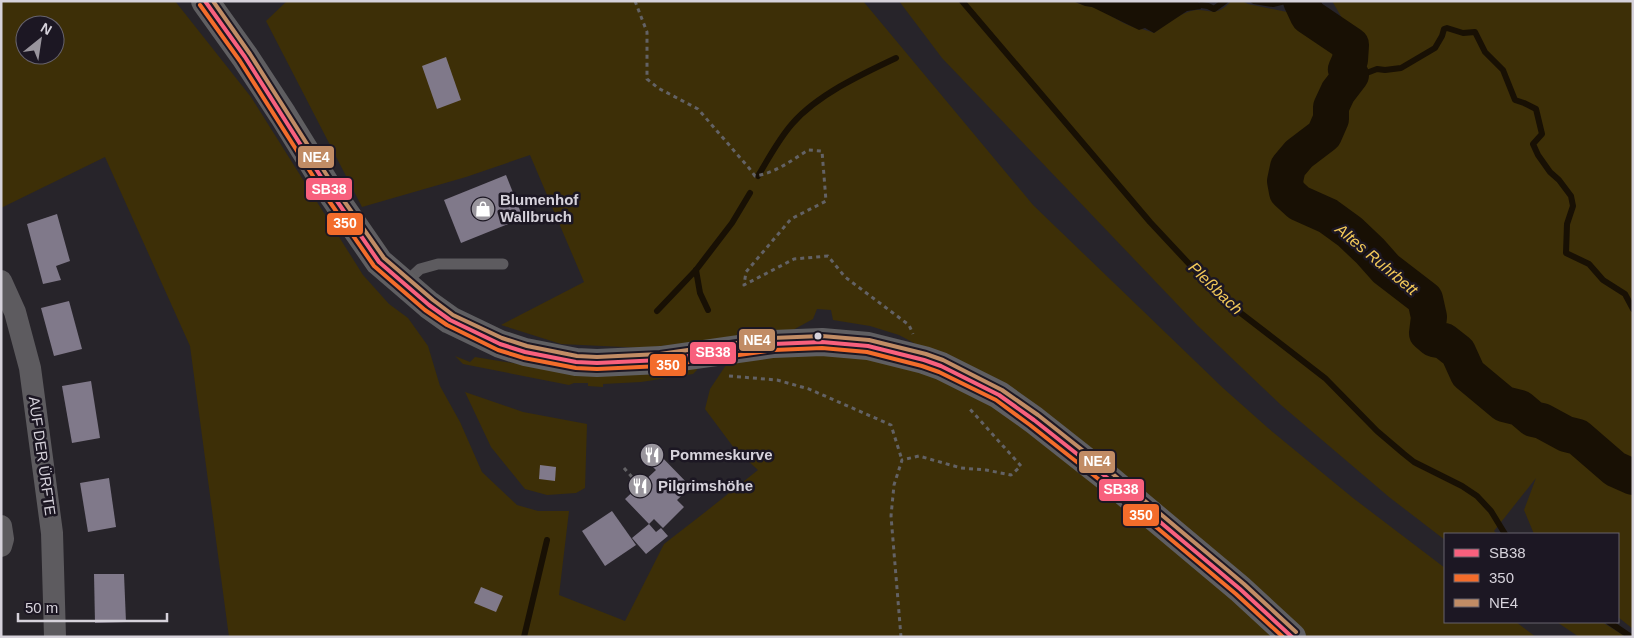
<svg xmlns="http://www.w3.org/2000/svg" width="1634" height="638" viewBox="0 0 1634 638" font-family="Arial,sans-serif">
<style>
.green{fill:#3d2f07;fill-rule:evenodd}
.water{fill:#181004}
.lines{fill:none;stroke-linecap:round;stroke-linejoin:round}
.stream{stroke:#181004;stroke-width:6}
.river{stroke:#181004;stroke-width:36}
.building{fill:#80798a}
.path{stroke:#636265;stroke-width:3;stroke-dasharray:4 4;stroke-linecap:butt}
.service{stroke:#5d5b5f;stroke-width:11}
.minor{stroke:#5d5b5f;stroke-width:22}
.secondary{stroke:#5f5e61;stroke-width:28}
.bus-1-casing{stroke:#1c1723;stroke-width:8}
.bus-2-casing{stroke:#1c1723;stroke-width:8}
.bus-3-casing{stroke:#1c1723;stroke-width:8}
.bus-1{stroke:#f8607d;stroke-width:4}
.bus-2{stroke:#f36c2b;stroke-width:4}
.bus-3{stroke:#c18c65;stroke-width:4}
.bus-dot{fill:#d6d2db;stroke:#1c1723;stroke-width:2}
.labels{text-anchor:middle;stroke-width:5;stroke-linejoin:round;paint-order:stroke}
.poi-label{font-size:15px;font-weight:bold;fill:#d6d2db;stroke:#1c1723;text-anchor:start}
.street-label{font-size:15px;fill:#d6d2db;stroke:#1c1723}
.water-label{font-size:16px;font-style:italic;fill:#f3c959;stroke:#1c1723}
.line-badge{stroke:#1c1723;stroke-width:2}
.badge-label{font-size:14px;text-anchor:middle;font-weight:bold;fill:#fff}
</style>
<rect width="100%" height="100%" fill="#27242a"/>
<g class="green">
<path d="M1,1H175L251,97L363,275L389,304L408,318L428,346L440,386L460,422L482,472L517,505L538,511H569L559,595L625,621L664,544L704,513L758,470L734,448L705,409L710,389L730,359L775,355H853L935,375L1016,419L1277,637H229L190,346L105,157L1,208ZM25,25H55V55H25Z"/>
<path d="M287,1H863L1033,205L1223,388L1268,428L1353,498L1445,568V622H1516L1536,637H1306L1248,583L929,351L899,335L870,326L833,320L831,310L817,309L813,319L791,331L644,348L561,344L501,325L584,282L530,155L466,177L362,207L266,21Z"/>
<path d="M899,1H1073C1079,4 1085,5 1092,7C1104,10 1116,20 1128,25C1137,29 1145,29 1154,33C1164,26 1176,16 1188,12C1207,5 1214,21 1231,1H1242L1248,4L1302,15L1307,22L1335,39L1346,50L1342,69L1343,76L1340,85L1331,91L1324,103L1323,116L1313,131L1317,137L1290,157L1278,180L1282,195L1296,215C1307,215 1311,217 1319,224L1323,222L1341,233L1350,244L1361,248L1365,259L1376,275L1389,284L1400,287L1413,295L1425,319L1422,335L1432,343L1441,344L1454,356L1465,376L1498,403L1503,410L1513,409L1524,413L1531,423L1540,428H1548L1592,454L1599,465L1610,474L1623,478L1633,484V629L1618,617V534H1534L1524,510L1536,478L1494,531L1497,534H1445V540L1389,497L1281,405L1197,325L942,58Z"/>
<path d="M1332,1H1633V472L1618,455L1605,450L1584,436L1560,426L1550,418L1548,410L1539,404L1505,401L1471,373L1469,361L1460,347L1447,337L1435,333L1434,298L1416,276L1395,264L1372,243L1357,225L1329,208L1307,198L1293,186L1292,179L1295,171L1304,155L1329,135L1337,120L1343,94L1359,76L1360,68L1355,63L1358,45Z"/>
<path d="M455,356L470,362L475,357L574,373L697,367V370L693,374L641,382L603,384V387L588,386V383H574L569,385L463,364Z"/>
<path d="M465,392L523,412L587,424L585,488L576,493L547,495L525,489L491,447Z"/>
<path d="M1557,622H1602L1626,637H1579Z"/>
</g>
<path class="water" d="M1073,1H1198L1201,9L1187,11L1154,33L1145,28L1139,30L1092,7L1085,6Z"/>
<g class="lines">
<g class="stream">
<path d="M962,1L1150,222L1192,267L1233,307L1325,378L1377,431L1404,454L1414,462L1462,486L1477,496L1491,511L1505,534"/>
<path d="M1254,1L1273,4L1285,1"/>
<path d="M1201,5L1208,6L1214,9L1225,1"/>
<path d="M1350,60L1356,72L1364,74L1377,69L1385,70L1401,68L1435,48L1442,36L1444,29L1447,28L1463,33L1475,32L1485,52L1503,70L1515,100L1524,103L1536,109L1542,134L1533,144L1538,155L1550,172L1559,180L1571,196L1573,206L1567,224L1566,253L1589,264L1603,280L1625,294L1633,309"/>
<path d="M758,176C769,158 778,140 792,124C817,95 862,74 896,58"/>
<path d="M696,270L700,293L708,310"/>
<path d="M657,311L696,270L732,223L750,193"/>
<path d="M1609,622L1631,637"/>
<path d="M524,637L547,540"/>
</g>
<path class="river" d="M1301,1L1308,16L1351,45L1350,60L1346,69L1351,75L1338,92L1331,107V119L1324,135L1299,154L1288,167L1285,181L1287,192L1299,203L1328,216L1350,232L1370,251L1386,269L1425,299L1429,317L1427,333L1434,339L1444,341L1458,352L1468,374L1504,404L1520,408L1533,419L1542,421L1566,434L1578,437L1615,469L1633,477"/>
</g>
<g class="building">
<path d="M446,57L461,100L437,109L422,66Z"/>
<path d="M506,175L523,218L461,243L444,200Z"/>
<path d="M57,214L70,261L56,266L61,280L43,284L27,224Z"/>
<path d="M69,301L82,349L54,356L41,308Z"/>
<path d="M91,381L100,438L72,443L62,386Z"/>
<path d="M656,451L691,487L677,500L684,507L663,528L654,519L649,524L625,499L656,470L646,460Z"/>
<path d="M540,465L556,467L555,481L539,479Z"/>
<path d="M109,478L116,527L88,532L80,483Z"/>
<path d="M612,511L636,545L605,566L582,531Z"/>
<path d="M649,524L656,532L661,528L668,536L646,554L632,538Z"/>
<path d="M94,574H124L126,622L95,623Z"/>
<path d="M481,587L503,596L496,612L474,603Z"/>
</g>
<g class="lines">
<g class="path">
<path d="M635,1L647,32V79L658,88L698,109L749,168L755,176C775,173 791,161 808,150L822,151L826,201L791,219L746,272L744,285L794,259L828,256L845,277L909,325L913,334"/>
<path d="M729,376L777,380L809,389L891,425L902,460"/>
<path d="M645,448L652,455"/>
<path d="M624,468L640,486"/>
<path d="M901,637L891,516L894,485L902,460L919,456L961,468L986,470L1011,475L1021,466L969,408"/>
</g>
<path class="service" d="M404,284L420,269L438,264H503"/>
<g class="minor">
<path d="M1,281L15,312L30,368L52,533L55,637"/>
<path d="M1,526L3,539L1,546"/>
</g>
<path class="secondary" d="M205,1L245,57L283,115L330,191L379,262L429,305L450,320L500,344L525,352L576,362L597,363L661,360L773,344L822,342L868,346L924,360L941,366L999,395L1034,420L1110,480L1240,589L1292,637"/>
<g class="bus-1-casing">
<path id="bus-1" d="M205,1L245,57L330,191L379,262L429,305L450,320L500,344L525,352L576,362L597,363L661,360L773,344L822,342L868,346L924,360L941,366L999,395L1034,420L1110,480L1240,589L1292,637"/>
</g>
<g class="bus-2-casing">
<path id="bus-2" d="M200,5L240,61L325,195L374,266L425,310L447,325L498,350L524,358L576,368L597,369L661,366L774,350L822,348L867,352L922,366L939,372L996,400L1030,425L1106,485L1236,594L1283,637"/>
</g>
<g class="bus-3-casing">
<path id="bus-3" d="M213,1L250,54L335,188L384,258L433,300L453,315L502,338L527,346L577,356L597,357L660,354L772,338L822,336L869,340L926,354L943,360L1002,390L1038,415L1114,475L1244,584L1296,632"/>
</g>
<use href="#bus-1" class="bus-1"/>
<use href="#bus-2" class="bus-2"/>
<use href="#bus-3" class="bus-3"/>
</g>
<defs>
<g id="shop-disc" transform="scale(1.25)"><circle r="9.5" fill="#99959d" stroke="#1c1723"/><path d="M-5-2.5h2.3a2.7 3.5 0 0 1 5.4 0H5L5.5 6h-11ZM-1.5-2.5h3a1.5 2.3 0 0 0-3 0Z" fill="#fff"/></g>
<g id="restaurant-disc" transform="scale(1.25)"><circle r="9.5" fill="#99959d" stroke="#1c1723"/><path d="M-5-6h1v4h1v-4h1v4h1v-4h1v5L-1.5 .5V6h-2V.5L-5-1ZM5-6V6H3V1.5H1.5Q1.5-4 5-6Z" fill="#fff"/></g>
</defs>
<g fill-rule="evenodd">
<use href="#shop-disc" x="483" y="209"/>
<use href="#restaurant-disc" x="652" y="455"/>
<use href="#restaurant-disc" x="640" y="486"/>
</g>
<circle class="bus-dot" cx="818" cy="336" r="4.5"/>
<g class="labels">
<g class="poi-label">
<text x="500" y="205">Blumenhof<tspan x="500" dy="17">Wallbruch</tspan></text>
<text x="670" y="460">Pommeskurve</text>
<text x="658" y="491">Pilgrimshöhe</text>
</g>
<g class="street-label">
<text transform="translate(42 456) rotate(82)" y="5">AUF DER ÜRFTE</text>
</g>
<g class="water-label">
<text transform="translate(1377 259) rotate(40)" y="6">Altes Ruhrbett</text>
<text transform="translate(1216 288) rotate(44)" y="6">Pleßbach</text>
</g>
</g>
<g class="line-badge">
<rect x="297" y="145" width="38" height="24" rx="5" fill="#c18c65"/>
<rect x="305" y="177" width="48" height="24" rx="5" fill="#f8607d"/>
<rect x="326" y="212" width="38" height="24" rx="5" fill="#f36c2b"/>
<rect x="738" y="328" width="38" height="24" rx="5" fill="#c18c65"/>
<rect x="689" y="341" width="48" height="24" rx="5" fill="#f8607d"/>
<rect x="649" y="353" width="38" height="24" rx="5" fill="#f36c2b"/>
<rect x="1078" y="450" width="38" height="24" rx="5" fill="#c18c65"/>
<rect x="1098" y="478" width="47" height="24" rx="5" fill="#f8607d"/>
<rect x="1122" y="503" width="38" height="24" rx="5" fill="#f36c2b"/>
</g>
<g class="badge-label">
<text x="316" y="162">NE4</text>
<text x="329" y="194">SB38</text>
<text x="345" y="228">350</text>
<text x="757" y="345">NE4</text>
<text x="713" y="357">SB38</text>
<text x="668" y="370">350</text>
<text x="1097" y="466">NE4</text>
<text x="1121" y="494">SB38</text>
<text x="1141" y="520">350</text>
</g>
<rect width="1634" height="638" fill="none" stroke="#d6d2db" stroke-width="5"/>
<rect x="1444" y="533" width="175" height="90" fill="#1c1723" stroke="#66626d"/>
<rect x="1454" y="549" width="25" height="8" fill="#f8607d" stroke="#66626d"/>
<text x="1489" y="558" font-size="15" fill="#d6d2db">SB38</text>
<rect x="1454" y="574" width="25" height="8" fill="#f36c2b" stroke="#66626d"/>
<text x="1489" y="583" font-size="15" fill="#d6d2db">350</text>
<rect x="1454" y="599" width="25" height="8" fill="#c18c65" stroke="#66626d"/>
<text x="1489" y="608" font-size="15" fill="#d6d2db">NE4</text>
<g transform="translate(40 40) rotate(30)"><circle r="24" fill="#1c1723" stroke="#66626d"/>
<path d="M0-4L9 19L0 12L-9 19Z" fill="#99959d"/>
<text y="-8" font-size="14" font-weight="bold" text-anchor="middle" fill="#d6d2db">N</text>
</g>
<path d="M18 613v8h149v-8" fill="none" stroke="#d6d2db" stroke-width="2.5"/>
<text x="25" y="613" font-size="15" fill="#d6d2db" stroke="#1c1723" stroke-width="4" paint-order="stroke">50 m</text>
</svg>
